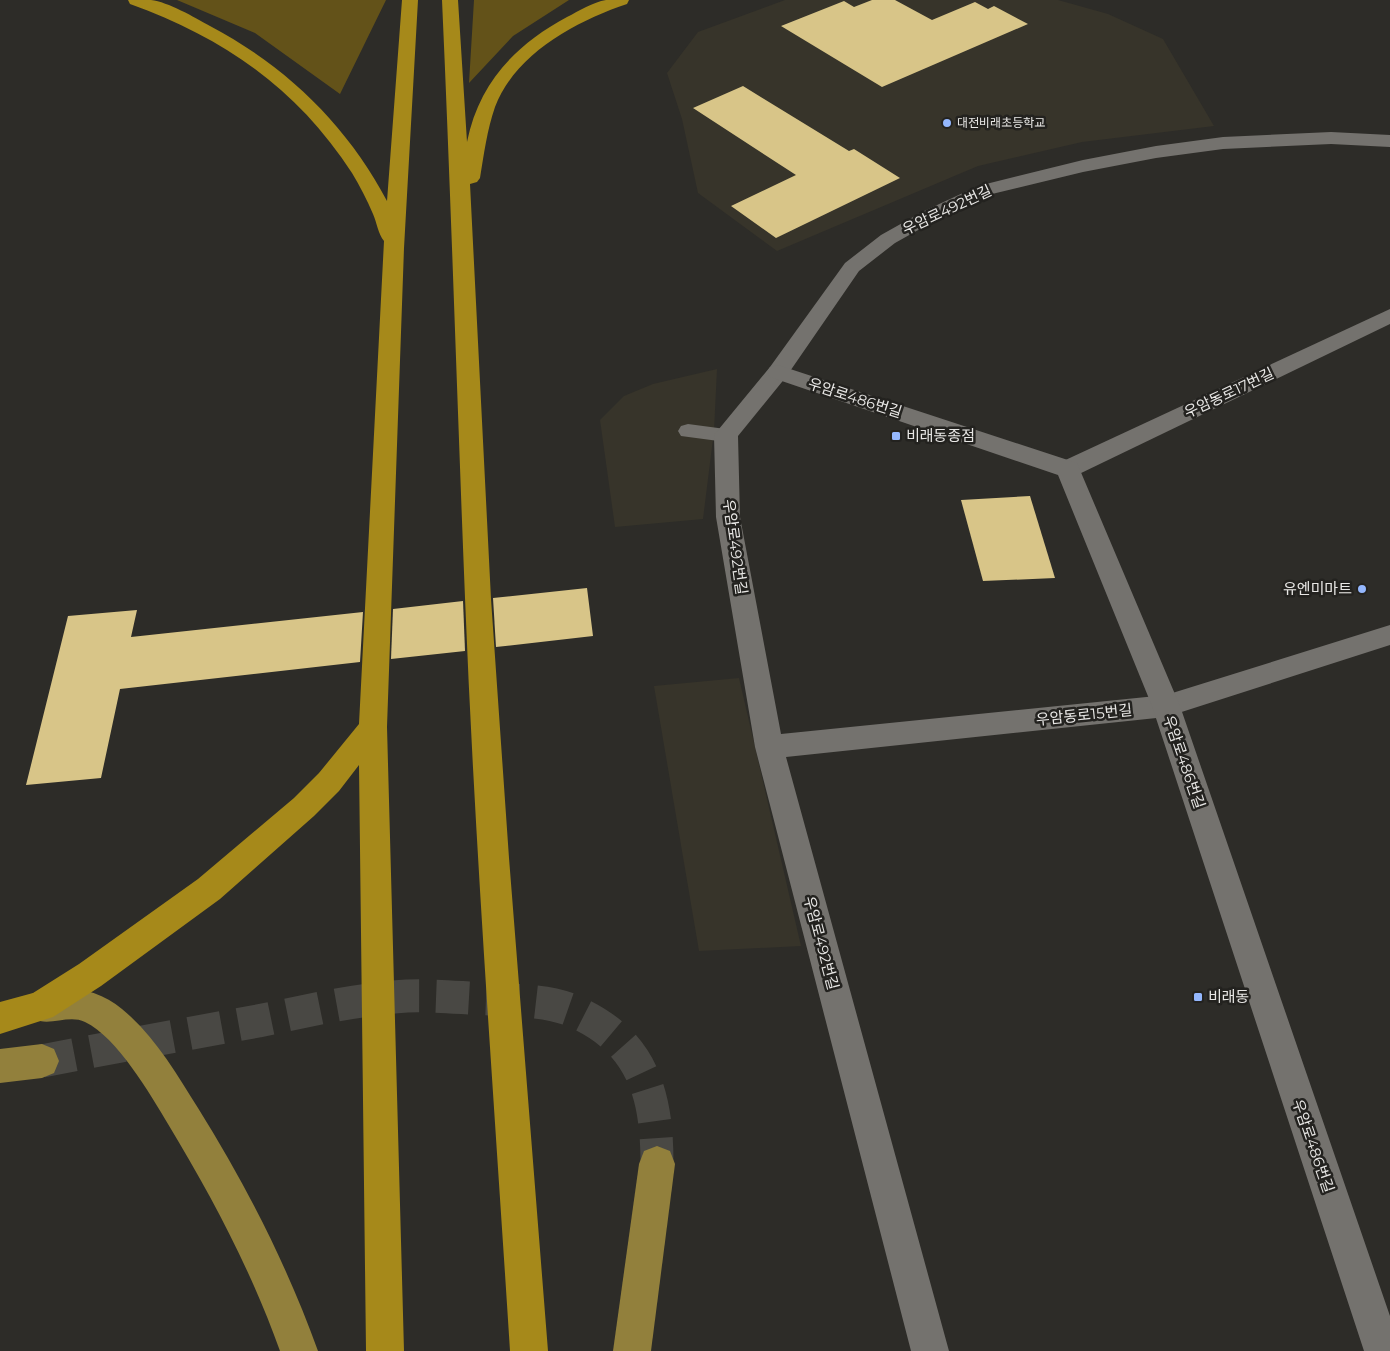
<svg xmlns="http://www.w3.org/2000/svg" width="1390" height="1351" viewBox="0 0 1390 1351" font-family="Montserrat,'Noto Sans KR',sans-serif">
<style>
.built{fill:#37342a}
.green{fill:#635219}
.building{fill:#d8c588}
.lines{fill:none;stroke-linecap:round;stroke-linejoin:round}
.primary-tunnel{stroke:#494844;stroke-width:33;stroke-dasharray:33 17;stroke-linecap:butt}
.service{fill:#74726e;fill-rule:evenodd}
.minor{fill:#74726e;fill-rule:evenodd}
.tertiary{fill:#74726e;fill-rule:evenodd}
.primary{fill:#92803c;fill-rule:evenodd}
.motorway{fill:#a6891a;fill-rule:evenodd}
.poi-dot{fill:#94b7fd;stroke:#23221f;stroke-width:2}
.labels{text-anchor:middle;stroke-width:5;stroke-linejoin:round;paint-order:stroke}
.far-poi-label{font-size:12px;fill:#e8e7e5;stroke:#23221f;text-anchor:start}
.street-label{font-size:15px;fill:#e8e7e5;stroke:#23221f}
.poi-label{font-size:15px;fill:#e8e7e5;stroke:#23221f;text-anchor:start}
</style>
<rect width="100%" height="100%" fill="#2d2c28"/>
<g class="built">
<path d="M785,0H1058L1108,14L1163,39L1214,126L1082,142L978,166L777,251L698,193L682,119L667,73L698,32Z"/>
<path d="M717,369L714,431L703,519L615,527L600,420L624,396L653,384Z"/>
<path d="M739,678L801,946L699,951L654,686Z"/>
</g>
<g class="green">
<path d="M177,0H386L340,94L255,33Z"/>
<path d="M474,0H569L513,36L469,83Z"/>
</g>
<g class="building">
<path d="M872,0H895L932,20L975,2L988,9L994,6L1028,24L882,87L781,26L844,1L854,7Z"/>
<path d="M743,86L849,151L854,149L900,178L776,238L731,206L796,175L693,108Z"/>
<path d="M1030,496L1055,578L983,581L961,500Z"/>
<path d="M587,588L593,636L496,647L493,598Z"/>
<path d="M463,601L465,651L391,659L393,609Z"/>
<path d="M137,610L131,637L363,612L360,662L120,689L101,778L26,785L68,616Z"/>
</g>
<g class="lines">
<path class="primary-tunnel" d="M42,1061C114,1047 186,1034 258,1021C307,1011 357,999 407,996C435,995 462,998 490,999C521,1001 554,1000 582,1015C645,1046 657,1100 657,1164"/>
<path class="service" d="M688,424L733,430L736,435L733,440L726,442L681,436L678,431L681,426Z"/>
<g class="minor">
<path d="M1331,132L1390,135V147L1331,144L1223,149L1156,158L1083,172L992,194L936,220L895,243L859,271L786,377L738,436L740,517L781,734L1166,695L1390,625V645L1166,717L786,757L949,1351H911L755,747L716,517L714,435L770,367L845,263L881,235L922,212L978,186L1083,160L1156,146L1223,137Z"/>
<path d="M1390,309V324L1077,475L1068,477L1059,475L1056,469L1059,463Z"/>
</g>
<path class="tertiary" d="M778,365L1077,463L1180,706L1390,1316V1351H1364L1152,706L1058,475L770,377L767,372L770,367Z"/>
<g class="primary">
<path d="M63,988C85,988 105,995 122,1009C154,1035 176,1073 198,1108C246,1185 287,1265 318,1351H280C251,1270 212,1197 168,1124C150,1094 117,1037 85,1022C71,1015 54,1024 40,1021C36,1021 33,1018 29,1017L25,1006L29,995L41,990Z"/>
<path d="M42,1044L54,1049L59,1061L54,1073L42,1078L0,1083V1049Z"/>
<path d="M657,1146L670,1151L675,1164L651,1351H613L639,1164L644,1151Z"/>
</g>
<g class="motorway">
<path d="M128,0C135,0 143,0 151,0C168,2 194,17 210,26C286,66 347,125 387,201L402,0H418L404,248L387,727L404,1351H366L359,765L339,791L314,816L220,899L101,986L53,1017L0,1034V1002L33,993L79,964L198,879L294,798L319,773L359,724L384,241C378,234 377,223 373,214C367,200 360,186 352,173C297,88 224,38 130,4Z"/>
<path d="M442,0H458L467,142C479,83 515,45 567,17C579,11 593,2 606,0C614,0 622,0 629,0L627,4C576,21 515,54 495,107C487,130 484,154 480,178L477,182L470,184L491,599L509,858L548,1351H510C494,1100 475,849 465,598C457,399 451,199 442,0Z"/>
</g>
</g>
<g class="poi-dot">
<circle cx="947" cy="123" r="5"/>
<rect x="891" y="431" width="10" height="10" rx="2.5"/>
<circle cx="1362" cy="589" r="5"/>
<rect x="1193" y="992" width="10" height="10" rx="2.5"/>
</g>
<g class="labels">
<g class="far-poi-label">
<text x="957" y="127">대전비래초등학교</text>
</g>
<g class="street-label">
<text transform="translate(947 210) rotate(-25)" y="5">우암로492번길</text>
<text transform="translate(1229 393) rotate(-25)" y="5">우암동로17번길</text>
<text transform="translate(855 398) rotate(18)" y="5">우암로486번길</text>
<text transform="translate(735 547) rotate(82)" y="5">우암로492번길</text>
<text transform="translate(1084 715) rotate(-6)" y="5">우암동로15번길</text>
<text transform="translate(1184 762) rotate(71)" y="5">우암로486번길</text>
<text transform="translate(821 943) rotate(75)" y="5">우암로492번길</text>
<text transform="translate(1313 1146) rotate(71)" y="5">우암로486번길</text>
</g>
<g class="poi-label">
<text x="906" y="441">비래동종점</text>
<text x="1352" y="594" text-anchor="end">유엔미마트</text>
<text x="1208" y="1002">비래동</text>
</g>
</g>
</svg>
